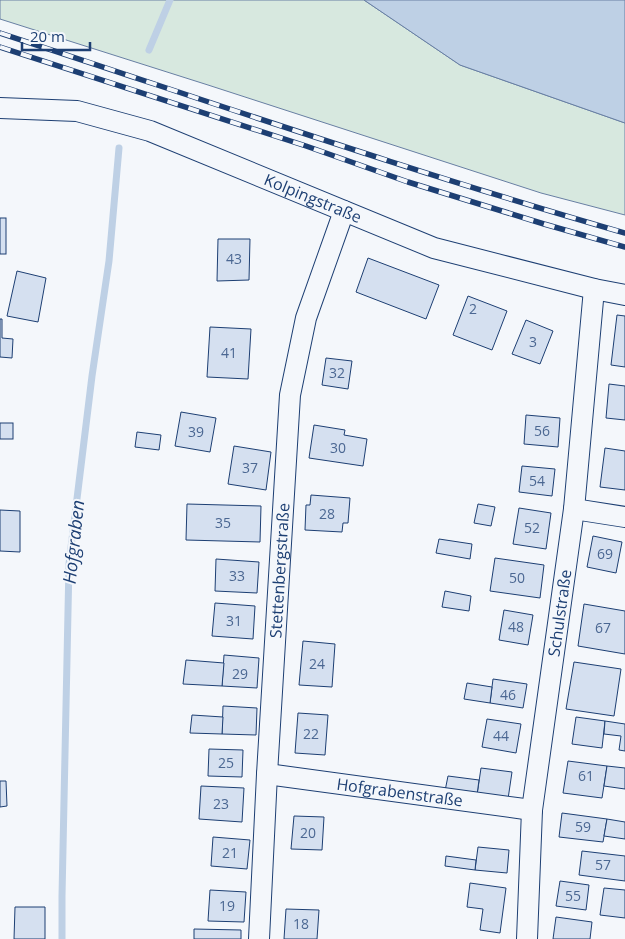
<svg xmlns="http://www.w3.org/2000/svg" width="625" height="939" viewBox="0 0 625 939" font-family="'Open Sans',sans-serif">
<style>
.green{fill:#d7e8df;stroke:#687fa3}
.water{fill:#bed0e5;stroke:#687fa3}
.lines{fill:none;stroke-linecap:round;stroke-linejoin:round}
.stream{stroke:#bed0e5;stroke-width:7}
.building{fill:#d5e0f0;stroke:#1d3f73}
.minor-casing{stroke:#1d3f73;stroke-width:22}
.minor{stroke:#f4f7fb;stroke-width:20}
.rail-casing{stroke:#1d3f73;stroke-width:5.5}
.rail{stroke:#f4f7fb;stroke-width:4;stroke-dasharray:11;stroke-linecap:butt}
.labels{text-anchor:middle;stroke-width:4;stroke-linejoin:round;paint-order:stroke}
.number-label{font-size:14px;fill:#4b6792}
.street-label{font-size:16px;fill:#1d3f73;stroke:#f4f7fb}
.water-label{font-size:18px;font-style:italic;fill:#1d3f73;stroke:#f4f7fb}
</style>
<rect width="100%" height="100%" fill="#f4f7fb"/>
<path class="green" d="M0,0H364L460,65L625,123V215L541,193L208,85L0,19Z"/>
<path class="water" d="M364,0H625V123L460,65Z"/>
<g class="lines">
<g class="stream">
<path d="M149,50L170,0"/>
<path d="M62,939V896L69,564L92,376L109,261L119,148"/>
</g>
</g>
<g class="building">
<rect x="0" y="218" width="6" height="36"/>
<path d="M218,239H250L249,280L217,281Z"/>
<path d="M368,258L439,285L426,319L356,292Z"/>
<path d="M17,271L46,278L38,322L7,316Z"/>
<path d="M468,296L507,311L492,350L453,335Z"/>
<path d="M617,315L625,316V367L611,365Z"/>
<path d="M0,319H2V338L13,339L12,358L0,357Z"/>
<path d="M526,320L553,331L540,364L512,354Z"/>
<path d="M210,327L251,329L248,379L207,377Z"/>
<path d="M326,358L352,361L348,389L322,385Z"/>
<path d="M609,384L625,386V420L606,418Z"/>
<path d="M181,412L216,418L210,452L175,446Z"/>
<path d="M526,415L560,418L558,447L524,444Z"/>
<rect x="0" y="423" width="13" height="16"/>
<path d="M314,425L345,430L344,435L367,439L363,466L309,458Z"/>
<path d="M137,432L161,435L159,450L135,447Z"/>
<path d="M234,446L271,452L266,490L228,484Z"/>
<path d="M605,448L625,451V490L600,487Z"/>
<path d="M522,466L555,469L552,496L519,492Z"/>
<path d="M311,495L350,498L348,523H343L342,532L305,530L306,505H310Z"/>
<path d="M187,504L261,506L260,542L186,540Z"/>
<path d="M478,504L495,507L491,526L474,523Z"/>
<path d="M519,508L551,513L546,549L513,544Z"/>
<path d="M0,510L20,511V552L0,551Z"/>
<path d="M593,536L622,542L616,573L587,567Z"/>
<path d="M439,539L472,544L470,559L436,553Z"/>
<path d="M495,558L544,565L540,598L490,591Z"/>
<path d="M216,559L259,562L257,593L215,591Z"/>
<path d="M445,591L471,596L469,611L442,607Z"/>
<path d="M215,603L255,606L253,639L212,636Z"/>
<path d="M584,604L625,611V654L578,646Z"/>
<path d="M504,610L533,615L528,645L499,640Z"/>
<path d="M303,641L335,644L332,687L299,685Z"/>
<path d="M224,655L259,658L257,688L222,686Z"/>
<path d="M186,660L224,663L222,686L183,684Z"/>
<path d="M574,662L621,669L614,716L566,709Z"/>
<path d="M493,679L527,684L523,708L490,703Z"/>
<path d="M467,683L492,687L490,703L464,699Z"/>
<path d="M223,706L257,708L256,735L222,734Z"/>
<path d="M298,713L328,715L325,755L295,753Z"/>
<path d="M192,715L223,717L222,734L190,733Z"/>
<path d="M576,717L605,721L602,748L572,744Z"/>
<path d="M487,719L521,724L516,753L482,747Z"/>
<path d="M605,721L625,724V751L619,750L621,736L604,734Z"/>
<path d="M209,749L243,750L242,777L208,776Z"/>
<path d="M568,761L607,766L602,798L563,793Z"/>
<path d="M607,766L625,768V789L604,786Z"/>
<path d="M481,768L512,772L508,799L477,795Z"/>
<path d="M448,776L479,780L477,795L445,791Z"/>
<path d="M0,781H6L7,806L0,807Z"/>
<path d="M201,786L244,788L242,822L199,819Z"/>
<path d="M562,813L607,819L603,842L559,837Z"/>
<path d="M294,816L324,817L322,850L291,849Z"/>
<path d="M607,819L625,822V839L604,836Z"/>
<path d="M213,837L250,840L247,869L211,866Z"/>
<path d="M478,847L509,850L507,873L475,870Z"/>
<path d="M582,851L625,856V881L579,875Z"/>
<path d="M446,856L476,860L475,870L445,866Z"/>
<path d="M560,881L589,885L586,910L556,906Z"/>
<path d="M470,883L506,888L500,933L480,930L483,909L467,907Z"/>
<path d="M604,888L625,890V918L600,915Z"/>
<path d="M210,890L246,892L244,922L208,921Z"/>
<path d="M15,907H45V939H14Z"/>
<path d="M286,909L319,910L317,939H284Z"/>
<path d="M556,917L592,922L590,939H553Z"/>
<path d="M194,929L241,930V939H194Z"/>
</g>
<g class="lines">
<g class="minor-casing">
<g id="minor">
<path id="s1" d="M0,108L77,111L150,131L434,248L594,289L625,295"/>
<path d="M574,509L625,517"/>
<path id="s2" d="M267,774L532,810"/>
<path id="s3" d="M259,939L267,774L290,395L306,318L344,211"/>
<path id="s4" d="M527,939L532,810L574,509L594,289"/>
</g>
</g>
<use href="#minor" class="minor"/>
<g class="rail-casing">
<g id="rail">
<path d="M0,33C208,101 415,173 625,233"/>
<path d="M0,47L306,146L408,182L544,224L625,247"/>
</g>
</g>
<use href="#rail" class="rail"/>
</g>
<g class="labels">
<g class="number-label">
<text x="234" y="264">43</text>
<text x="473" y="314">2</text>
<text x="533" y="347">3</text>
<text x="229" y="358">41</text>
<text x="337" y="378">32</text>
<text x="542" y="436">56</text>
<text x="196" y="437">39</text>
<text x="338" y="453">30</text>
<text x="250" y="473">37</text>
<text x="537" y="486">54</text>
<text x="327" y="519">28</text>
<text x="223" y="528">35</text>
<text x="532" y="533">52</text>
<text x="605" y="559">69</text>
<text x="237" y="581">33</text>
<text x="517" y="583">50</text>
<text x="234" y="626">31</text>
<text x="516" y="632">48</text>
<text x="603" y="633">67</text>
<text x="317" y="669">24</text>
<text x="240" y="679">29</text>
<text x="508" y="700">46</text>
<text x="311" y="739">22</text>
<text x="501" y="741">44</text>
<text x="226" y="768">25</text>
<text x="586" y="781">61</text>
<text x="221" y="809">23</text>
<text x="583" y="832">59</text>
<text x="308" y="838">20</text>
<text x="230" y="858">21</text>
<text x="603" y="870">57</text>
<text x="573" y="901">55</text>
<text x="227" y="911">19</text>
<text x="301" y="929">18</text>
</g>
<g class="street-label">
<text dy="6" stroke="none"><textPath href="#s1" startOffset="329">Kolpingstraße</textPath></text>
<text dy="6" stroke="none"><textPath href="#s3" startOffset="369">Stettenbergstraße</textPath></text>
<text dy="6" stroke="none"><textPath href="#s4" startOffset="328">Schulstraße</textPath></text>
<text dy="6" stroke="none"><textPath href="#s2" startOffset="134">Hofgrabenstraße</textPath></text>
</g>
<g class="water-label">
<text transform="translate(74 542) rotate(-84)" y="6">Hofgraben</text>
</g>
</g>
<path d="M22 42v8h68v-8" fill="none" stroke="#1d3f73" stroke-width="2.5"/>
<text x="30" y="42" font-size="15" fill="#1d3f73" stroke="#f4f7fb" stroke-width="4" paint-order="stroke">20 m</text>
</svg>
